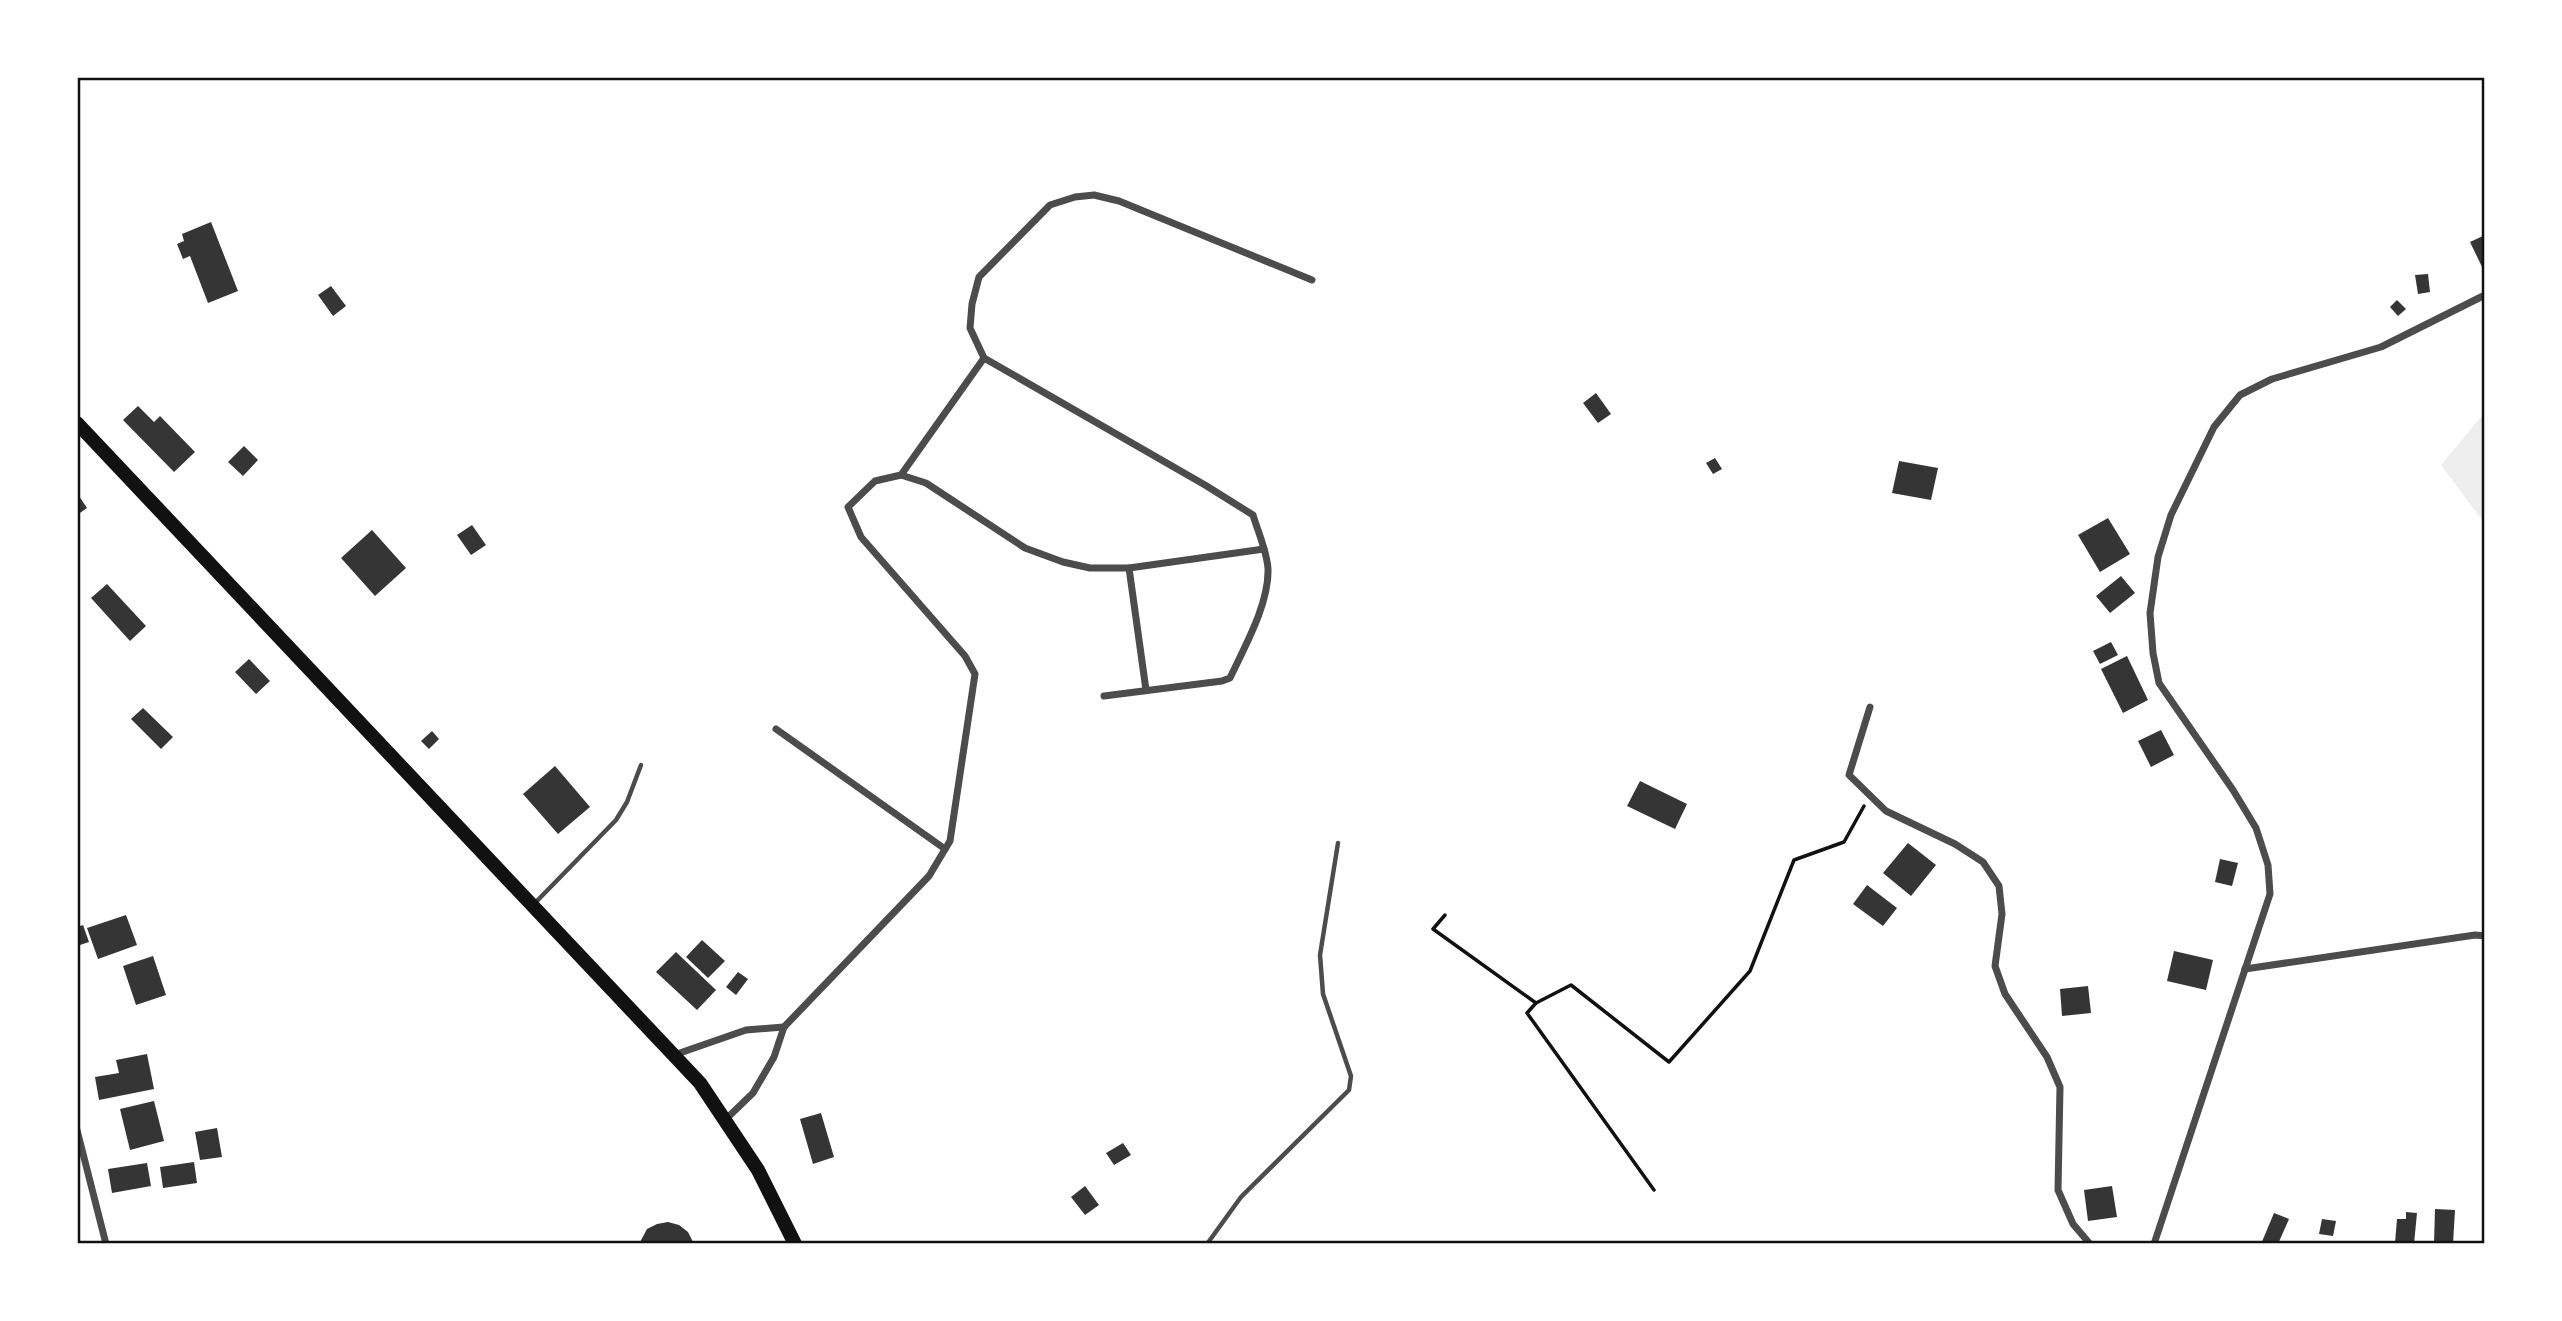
<svg xmlns="http://www.w3.org/2000/svg" width="2562" height="1321" viewBox="0 0 2562 1321" font-family="Jost,sans-serif">
<style>
.green{fill:#eee}
.building{fill:#353535}
.lines{fill:none;stroke-linecap:round;stroke-linejoin:round}
.path{stroke:#111;stroke-width:3.5}
.service{stroke:#4c4c4c;stroke-width:4.5}
.minor{stroke:#4c4c4c;stroke-width:7}
.primary{stroke:#111;stroke-width:14}
.neatline{fill:none;stroke:#111;stroke-width:2.5}
</style>
<rect width="100%" height="100%" fill="#fff"/>
<path class="green" d="M2485,412V524L2441,465Z"/>
<g class="building">
<path d="M211,222L238,291L208,303L190,256L183,259L177,244L184,241L182,234Z"/>
<path d="M2485,235V268L2483,269L2470,242Z"/>
<path d="M2428,274L2430,292L2418,294L2415,275Z"/>
<path d="M331,286L346,306L333,316L318,295Z"/>
<path d="M2397,300L2406,309L2398,316L2390,307Z"/>
<path d="M1596,393L1611,414L1598,423L1583,403Z"/>
<path d="M138,406L154,422L160,416L195,452L174,472L123,420Z"/>
<path d="M244,446L258,460L243,476L228,462Z"/>
<path d="M1715,458L1722,469L1713,474L1706,463Z"/>
<path d="M1899,461L1938,468L1931,500L1892,493Z"/>
<path d="M77,493L87,508L77,515Z"/>
<path d="M2108,518L2130,554L2100,572L2078,535Z"/>
<path d="M472,525L486,545L471,555L457,535Z"/>
<path d="M372,530L406,568L375,596L341,558Z"/>
<path d="M2121,576L2135,593L2110,613L2096,596Z"/>
<path d="M107,584L146,626L130,641L91,598Z"/>
<path d="M2111,642L2118,655L2100,664L2093,651Z"/>
<path d="M2127,656L2148,700L2123,713L2101,669Z"/>
<path d="M249,659L270,681L256,694L235,672Z"/>
<path d="M143,708L173,737L161,749L131,719Z"/>
<path d="M2161,730L2174,755L2151,767L2138,741Z"/>
<path d="M432,731L439,739L429,749L421,741Z"/>
<path d="M555,766L590,807L558,834L523,794Z"/>
<path d="M1640,781L1687,804L1675,829L1627,806Z"/>
<path d="M1908,843L1936,865L1911,896L1883,873Z"/>
<path d="M2220,859L2238,863L2232,886L2215,882Z"/>
<path d="M1867,885L1897,908L1883,926L1853,904Z"/>
<path d="M126,915L137,945L98,959L87,928Z"/>
<path d="M83,925L89,942L77,946V927Z"/>
<path d="M702,940L725,961L708,978L686,957Z"/>
<path d="M2174,951L2213,960L2206,990L2167,981Z"/>
<path d="M676,952L716,990L697,1010L656,972Z"/>
<path d="M153,956L166,995L136,1005L123,966Z"/>
<path d="M738,972L748,979L736,995L726,987Z"/>
<path d="M2088,986L2091,1013L2062,1016L2060,989Z"/>
<path d="M147,1054L154,1089L99,1100L95,1077L119,1073L116,1060Z"/>
<path d="M154,1101L164,1141L130,1150L120,1109Z"/>
<path d="M821,1113L834,1157L813,1164L800,1119Z"/>
<path d="M217,1128L222,1157L200,1160L195,1132Z"/>
<path d="M1123,1143L1131,1155L1114,1165L1106,1153Z"/>
<path d="M194,1162L197,1183L163,1188L160,1167Z"/>
<path d="M147,1163L151,1186L112,1193L108,1169Z"/>
<path d="M1085,1186L1099,1205L1085,1215L1071,1197Z"/>
<path d="M2112,1186L2117,1217L2088,1221L2084,1190Z"/>
<path d="M2435,1209L2455,1210L2453,1244H2434Z"/>
<path d="M2406,1212L2417,1213L2414,1244L2395,1243L2397,1219H2406Z"/>
<path d="M2274,1213L2289,1219L2278,1244H2261Z"/>
<path d="M2322,1219L2336,1221L2333,1236L2319,1234Z"/>
<path d="M668,1222L679,1225L688,1232L694,1244H639L647,1229L657,1224Z"/>
</g>
<g class="lines">
<g class="path">
<path d="M1445,915L1433,929L1536,1003L1571,985L1669,1062L1750,971L1794,860L1844,842L1864,806"/>
<path d="M1536,1003L1527,1013L1654,1190"/>
</g>
<g class="service">
<path d="M534,904L616,820L627,802L641,765"/>
<path d="M1207,1244L1241,1197L1349,1090L1351,1076L1323,994L1320,955L1338,843"/>
</g>
<g class="minor">
<path d="M901,475L984,358"/>
<path d="M1129,568L1146,690"/>
<path d="M1104,696L1222,681L1230,678C1245,646 1269,604 1268,569C1267,551 1258,532 1253,515L1205,485L984,358L970,328L972,304L979,277L1050,205L1075,197L1094,195L1119,201L1312,280"/>
<path d="M1870,707L1849,775L1886,811L1955,844L1983,862L1999,886L2002,914L1995,966L2005,994L2047,1057L2060,1087L2058,1190L2073,1224L2090,1244"/>
<path d="M776,729L945,849"/>
<path d="M2245,969L2475,935L2485,936"/>
<path d="M674,1055L746,1030L784,1027"/>
<path d="M725,1120L753,1093L774,1057L784,1027L929,876L950,841L975,674L965,656L861,537L848,507L875,481L901,475L926,483L1025,548L1063,562L1090,568H1129L1264,549"/>
<path d="M77,1130L106,1244"/>
<path d="M2154,1244L2270,894L2268,865L2256,828L2233,790L2159,683L2153,653L2150,613L2158,557L2171,515L2214,427L2240,395L2272,379L2381,347L2485,295"/>
</g>
<path class="primary" d="M77,423L700,1083L758,1170L795,1244"/>
</g>
<rect width="2562" height="1321" fill="none" stroke="#ffffff" stroke-width="158"/>
<rect x="79" y="79" width="2404" height="1163" class="neatline"/>
</svg>
